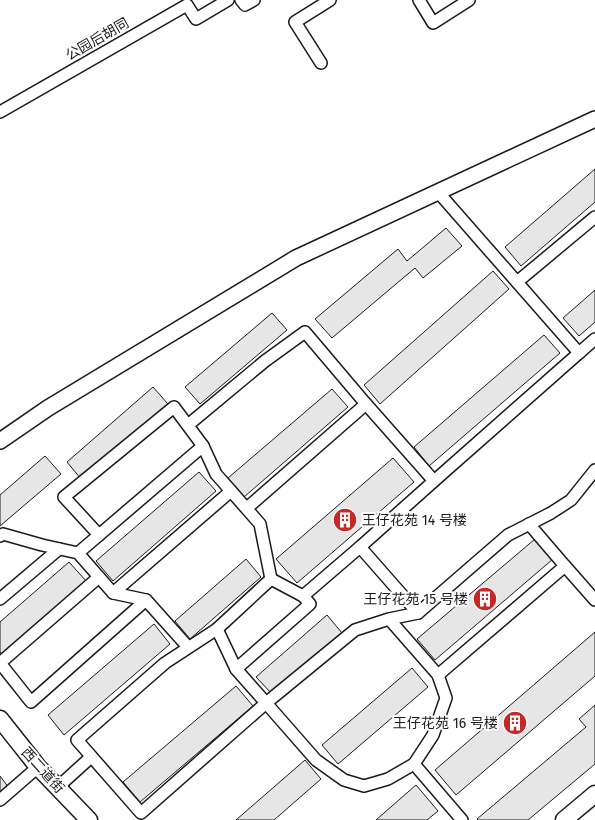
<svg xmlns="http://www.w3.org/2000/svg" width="595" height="820" viewBox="0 0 595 820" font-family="'Fira Sans','Noto Sans SC',sans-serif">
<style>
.building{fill:#e6e6e6;stroke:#1a1a1a}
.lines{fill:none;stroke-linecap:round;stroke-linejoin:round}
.minor-casing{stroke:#1a1a1a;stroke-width:14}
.tertiary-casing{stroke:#1a1a1a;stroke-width:18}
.secondary-casing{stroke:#1a1a1a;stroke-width:19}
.minor{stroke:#fff;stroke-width:11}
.tertiary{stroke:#fff;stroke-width:15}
.secondary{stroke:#fff;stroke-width:16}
.labels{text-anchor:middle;stroke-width:4;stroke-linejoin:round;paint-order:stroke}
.street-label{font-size:14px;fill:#1a1a1a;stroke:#fff}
.poi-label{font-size:14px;fill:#1a1a1a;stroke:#fff;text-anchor:end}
</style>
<rect width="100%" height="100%" fill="#fff"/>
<g class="building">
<path d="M595,169V202L521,266L505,247Z"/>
<path d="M446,228L462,246L423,278L415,268L332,338L315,319L398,249L407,261Z"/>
<path d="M493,271L509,289L380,404L364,385Z"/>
<path d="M595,290V322L579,336L563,318Z"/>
<path d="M272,313L287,330L200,404L185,387Z"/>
<path d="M544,335L560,353L429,466L414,447Z"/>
<path d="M153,387L168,404L81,479L67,462Z"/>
<path d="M332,389L348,407L244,497L228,478Z"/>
<path d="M45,456L61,474L0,526V495Z"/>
<path d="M393,458L414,482L297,583L276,559Z"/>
<path d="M199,472L216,491L113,581L96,561Z"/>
<path d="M535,539L553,559L435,660L417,639Z"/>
<path d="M246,559L261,577L190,639L175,621Z"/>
<path d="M69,562L87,582L3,655L0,652V622Z"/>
<path d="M327,615L342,633L272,694L256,677Z"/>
<path d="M154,624L170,644L64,735L48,715Z"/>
<path d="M595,632V676L456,795L435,770Z"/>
<path d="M412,668L428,687L338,764L322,745Z"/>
<path d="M236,686L253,706L140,802L123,782Z"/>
<path d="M595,705V764L528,820H478L477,819L586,727L579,719Z"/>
<path d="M305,760L321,779L274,820H236Z"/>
<path d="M0,776L9,788L0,794Z"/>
<path d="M416,785L438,811L427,820H376Z"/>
</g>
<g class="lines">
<g class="minor-casing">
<g id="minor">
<path d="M241,0L245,5L254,0"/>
<path d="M419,0L433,23L469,0"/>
<path d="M321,63L295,22L330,0"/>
<path d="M0,112L187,5L196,19L228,0"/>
<path d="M438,192L579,353L595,339"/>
<path d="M517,282L595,217"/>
<path d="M188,425L265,361L305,332L366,404L247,508"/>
<path d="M434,481L579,353"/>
<path d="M99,535L64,497L174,407L203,446L216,474L260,524L271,579"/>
<path d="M0,536L3,534L42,545L78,553L113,593L146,600L188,647"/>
<path d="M360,547L434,481L366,404"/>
<path d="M78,553L203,446"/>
<path d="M565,566L595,600"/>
<path d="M99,577L0,663L31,702L146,600"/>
<path d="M113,593L231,491"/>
<path d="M0,599L59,549"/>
<path d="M389,619L438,675L446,698L433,735L414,764L388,779L364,786L344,780L316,760L266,703L355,630L389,619L418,613L508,535L551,513L571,500L595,470"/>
<path d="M217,629L236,669L266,703L141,813L77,740L165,663Z"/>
<path d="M217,629L271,579L303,596"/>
<path d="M236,669L310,604L303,596L360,547L418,613"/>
<path d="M438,675L565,566L529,524"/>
<path d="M414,764L462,820"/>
<path d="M58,787L91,757"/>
<path d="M0,800L38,767"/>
</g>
</g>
<g class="tertiary-casing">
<path id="tertiary" d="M0,441L48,408L296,258L595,119"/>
</g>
<g class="secondary-casing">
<g id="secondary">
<path d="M0,719L38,767L89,820"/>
<path d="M564,820L595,794"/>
</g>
</g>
<use href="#minor" class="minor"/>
<use href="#tertiary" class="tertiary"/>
<use href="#secondary" class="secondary"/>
</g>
<defs>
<g id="building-disc" transform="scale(1.25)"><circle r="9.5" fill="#c62828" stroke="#fff"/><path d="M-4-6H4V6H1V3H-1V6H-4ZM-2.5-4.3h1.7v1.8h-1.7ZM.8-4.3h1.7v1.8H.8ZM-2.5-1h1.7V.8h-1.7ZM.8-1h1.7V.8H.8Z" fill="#fff"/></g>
</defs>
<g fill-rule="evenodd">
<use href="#building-disc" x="345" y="520"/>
<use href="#building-disc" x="485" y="599"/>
<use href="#building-disc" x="515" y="723"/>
</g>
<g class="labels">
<g class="street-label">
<text transform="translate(97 39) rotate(-30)" y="5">公园后胡同</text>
<text transform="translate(43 770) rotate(48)" y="5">西二道街</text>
</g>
<g class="poi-label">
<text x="362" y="525" text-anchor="start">王仔花苑 14 号楼</text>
<text x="468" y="604">王仔花苑 15 号楼</text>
<text x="498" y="728">王仔花苑 16 号楼</text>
</g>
</g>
</svg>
